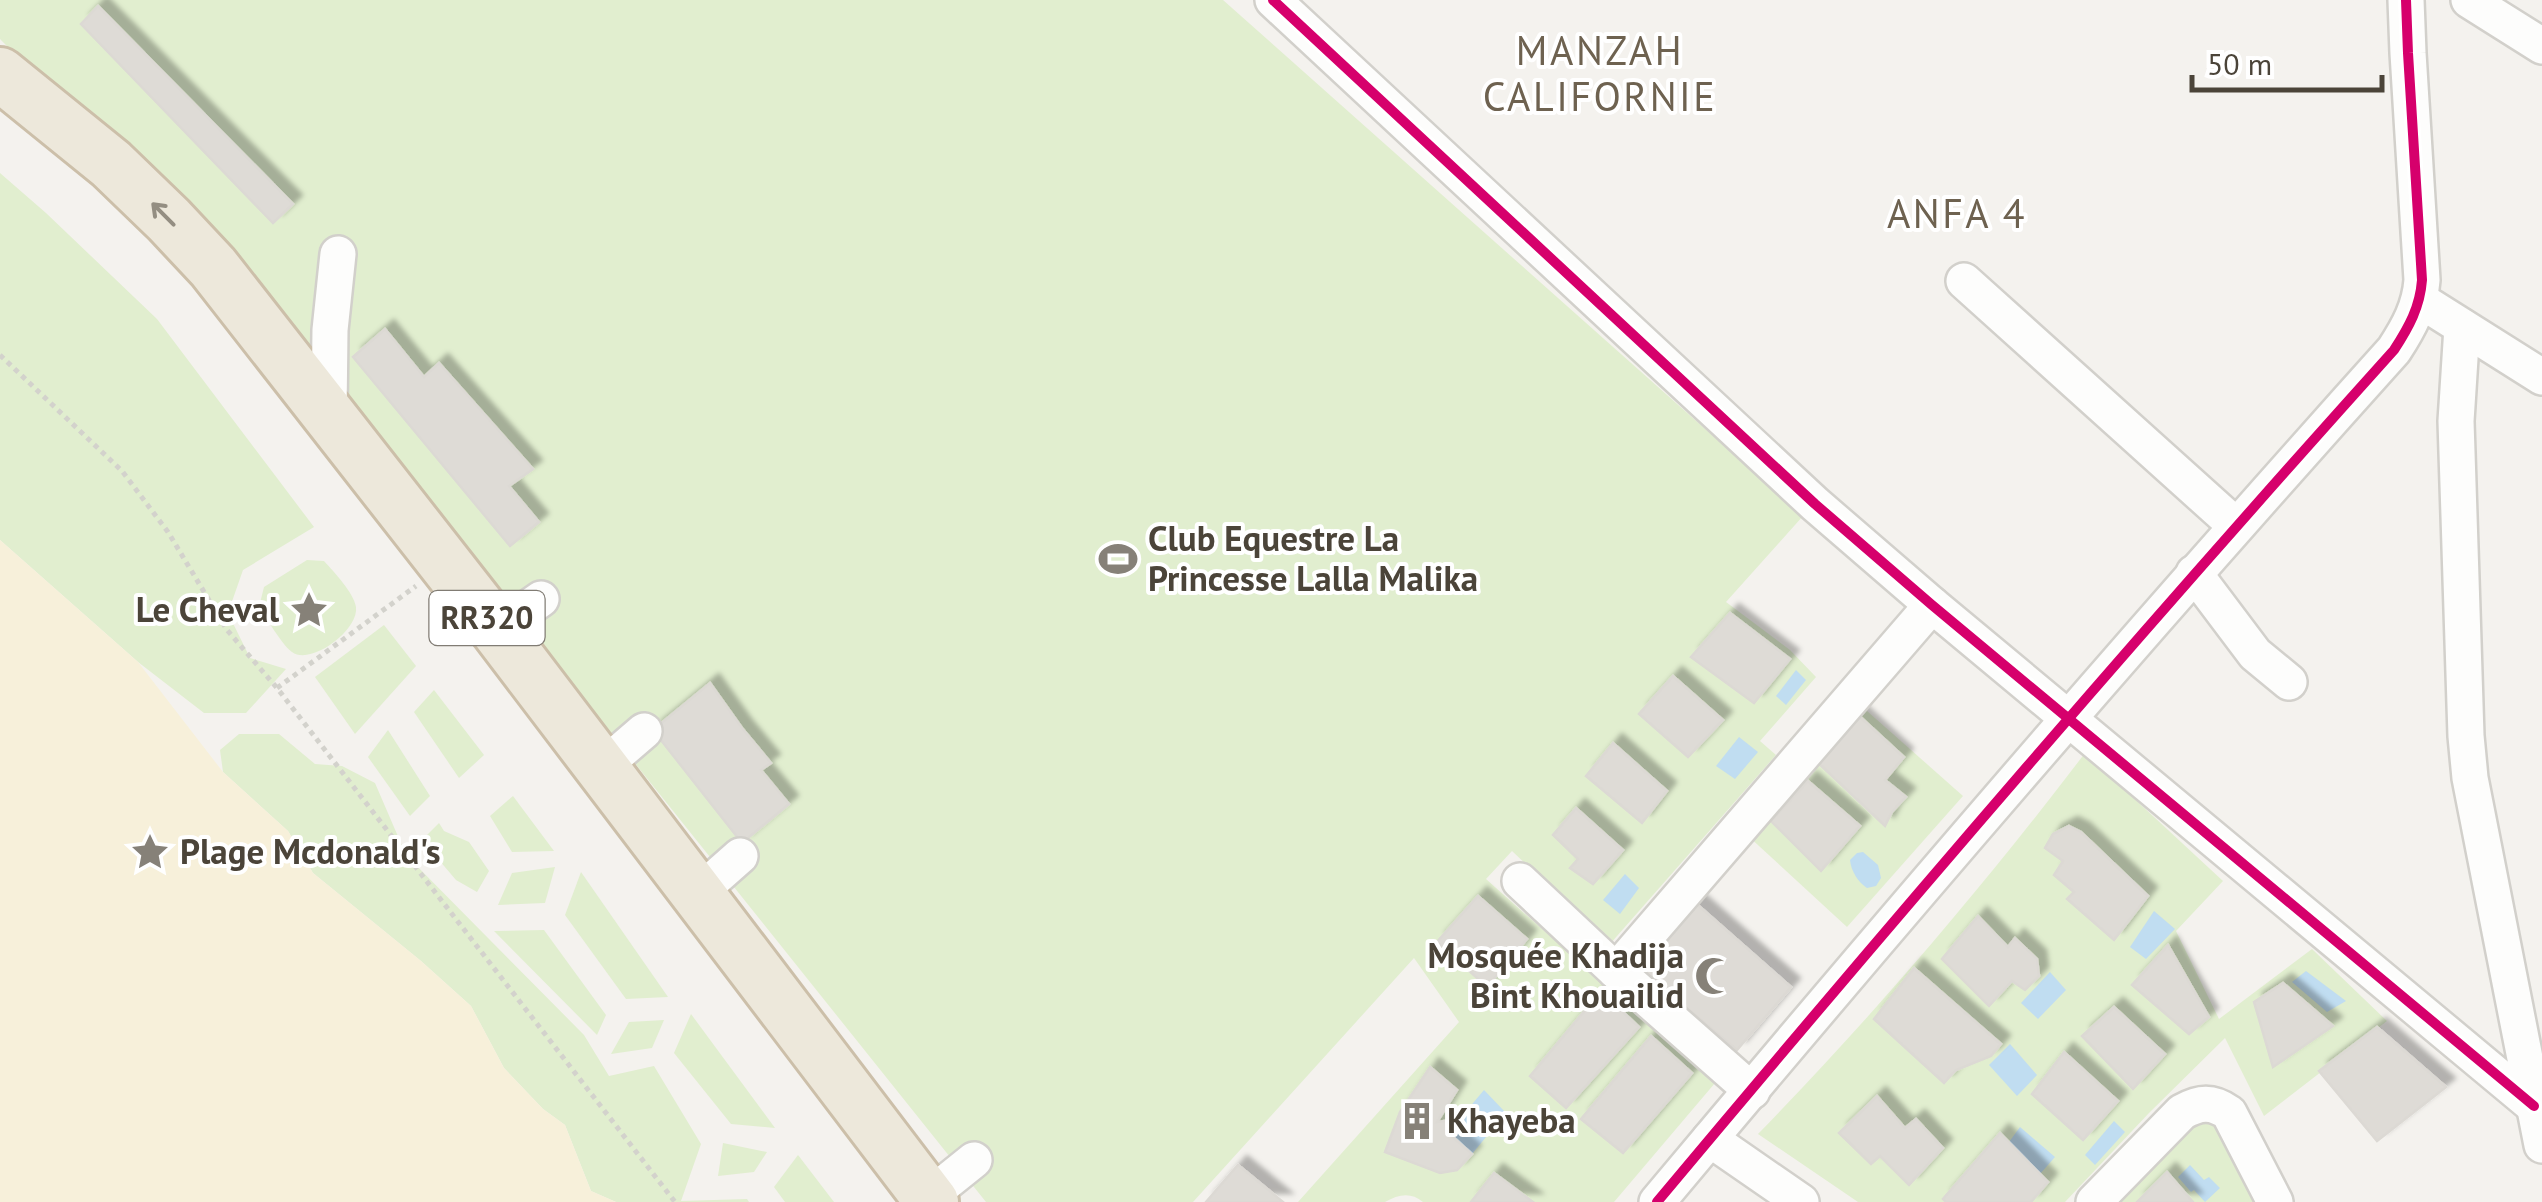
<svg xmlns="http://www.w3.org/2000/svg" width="2542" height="1202" viewBox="0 0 2542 1202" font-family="'PT Sans',sans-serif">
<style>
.green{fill:#e1eecf}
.sand{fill:#f7f0da}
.water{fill:#c0ddf1}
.building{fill:#dedbd6;stroke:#dcd9d4;stroke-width:2.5;filter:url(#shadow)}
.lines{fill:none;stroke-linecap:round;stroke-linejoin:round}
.minor-casing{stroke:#d2d0cb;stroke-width:40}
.highway-casing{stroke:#ccbfa9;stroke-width:58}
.path{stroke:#d3d2cc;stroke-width:5;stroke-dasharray:5 5;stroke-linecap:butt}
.minor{stroke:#fdfdfc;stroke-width:35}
.highway{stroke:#ede8db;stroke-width:52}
.cycleway-casing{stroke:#fff;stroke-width:16}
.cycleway{stroke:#d6006c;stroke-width:10}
.oneway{stroke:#948e82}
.labels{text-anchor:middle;stroke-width:8;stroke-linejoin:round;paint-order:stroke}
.shield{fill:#fff;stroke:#817c74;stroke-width:2.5}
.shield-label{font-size:32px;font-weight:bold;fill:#4b4439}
.poi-label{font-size:35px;font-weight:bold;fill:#4b4439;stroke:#fff;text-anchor:start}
.quarter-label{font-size:40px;letter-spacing:2.5px;fill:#6e6250;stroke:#fff}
</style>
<defs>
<filter id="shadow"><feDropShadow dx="9" dy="-9" stdDeviation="2.5" flood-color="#0004"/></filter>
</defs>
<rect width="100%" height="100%" fill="#f4f2ee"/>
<g class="green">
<path d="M0,0H1223L1803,516L1726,602L1790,650L1816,677L1760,741L1776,755L1610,944L1512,851L1486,879L1715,1083L1614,1202H1423C1411,1192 1399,1194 1385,1202H1298L1459,1022L1414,958L1193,1202H986L297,341L0,39Z"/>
<path d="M0,173L46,213L157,319L314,527L243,570L228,613L250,658L286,669L246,713H204L138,662L0,540Z"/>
<path d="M307,560L324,561C334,572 354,593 356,607C359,630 311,666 292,652C283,646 265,616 259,607L264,587Z"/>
<path d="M384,625L416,666L355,734L315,677Z"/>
<path d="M434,690L484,755L459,778L414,712Z"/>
<path d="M1858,703L1963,796L1847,927L1747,835Z"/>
<path d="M388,730L430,796L410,816L368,757Z"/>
<path d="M239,734H279L315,764L342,766L375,783L406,855L584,1035L609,1076L654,1066L701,1144L681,1201L747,1199L749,1202H616L591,1191L565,1125L543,1109L504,1068L471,1006L421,961L313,873L288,831L223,772L220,750Z"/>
<path d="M2085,753L2223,881L2176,931L2219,1019L2312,949L2387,1021L2264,1116L2225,1038L2149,1113L2065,1202H1858L1758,1134C1875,1014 1984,886 2085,753Z"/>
<path d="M513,796L554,851L512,852L490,816Z"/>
<path d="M439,823L444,831L469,842L489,871L477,892L456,880L422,840Z"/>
<path d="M555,867L545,903L498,905L512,873Z"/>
<path d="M581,872L668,997L626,999L565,915Z"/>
<path d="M544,930L606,1015L597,1035L494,931Z"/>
<path d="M691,1014L775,1128L731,1124L674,1053Z"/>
<path d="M664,1020L652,1048L611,1054L629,1022Z"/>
<path d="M2218,1115L2265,1202H2114L2188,1118Z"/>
<path d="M723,1143L767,1152L754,1172L718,1176Z"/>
<path d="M798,1155L834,1202H785L774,1187Z"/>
</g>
<path class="sand" d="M0,540L138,662L223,772L288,831L313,873L421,961L471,1006L504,1068L543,1109L565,1125L591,1191L616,1202H0Z"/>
<g class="water">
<path d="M1796,670L1806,680L1786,705L1776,696Z"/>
<path d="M1739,737L1758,752L1735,779L1716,766Z"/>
<path d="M1863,852L1878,865L1881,878L1876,886L1867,888C1858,882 1851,871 1850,860L1857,853Z"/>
<path d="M1625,874L1639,888L1620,914L1603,900Z"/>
<path d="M2154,911L2175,929L2146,959L2130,947Z"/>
<path d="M2306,971L2346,1001L2327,1012L2292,982Z"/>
<path d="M2050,972L2066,990L2038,1019L2021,1003Z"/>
<path d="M2010,1044L2037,1075L2017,1096L1989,1065Z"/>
<path d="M1484,1090L1506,1113L1472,1154L1452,1136V1128Z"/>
<path d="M2114,1121L2125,1132L2095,1165L2085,1155Z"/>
<path d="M2020,1127L2055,1157L2040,1174L2009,1142Z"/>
<path d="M2190,1165L2204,1180L2209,1177L2220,1188L2205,1202L2194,1190L2191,1192L2178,1177Z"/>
</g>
<g class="building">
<path d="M98,6L293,204L273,223L81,24Z"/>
<path d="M385,329L424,377L439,363L533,469L509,486L539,522L510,546L353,357Z"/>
<path d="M1730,613L1790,659L1754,703L1691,657Z"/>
<path d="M1673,676L1723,720L1688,757L1639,714Z"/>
<path d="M710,683L742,728L771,763L761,770L789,804L742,843L653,730Z"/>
<path d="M1856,713L1904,757L1885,780L1906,797L1892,812L1885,826L1816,761Z"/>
<path d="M1613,743L1667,791L1642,823L1586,776Z"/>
<path d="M1808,781L1860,826L1821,871L1771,821Z"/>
<path d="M1576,808L1623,850L1593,884L1570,868L1578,859L1553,835Z"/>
<path d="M2069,826L2081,832L2148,896L2114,940L2067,899L2074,892L2054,875L2063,861L2045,848L2053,834Z"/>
<path d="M1478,896L1527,939L1487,987L1437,942Z"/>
<path d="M1692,900L1791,987L1737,1050L1637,966Z"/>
<path d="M1978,916L2008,947L2015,938L2037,959L2039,976L2025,990L2012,981L1989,1006L1942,959Z"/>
<path d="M2168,945L2209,1017L2189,1034L2132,985Z"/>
<path d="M1914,968L2001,1044L1991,1056L1956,1070L1944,1083L1874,1019Z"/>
<path d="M2283,983L2333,1026L2273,1067L2254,1002Z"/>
<path d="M1601,991L1639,1027L1566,1108L1530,1076Z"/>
<path d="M2114,1007L2165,1054L2133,1089L2082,1036Z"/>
<path d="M2377,1027L2446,1087L2377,1141L2319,1071Z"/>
<path d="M1651,1036L1692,1073L1623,1153L1581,1119Z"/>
<path d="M2064,1052L2118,1101L2083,1140L2032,1094Z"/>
<path d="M1430,1067L1457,1090L1437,1122L1453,1120L1452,1136L1472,1154L1457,1170L1440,1173L1385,1152L1400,1112Z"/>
<path d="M1877,1096L1905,1128L1916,1119L1943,1148L1909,1185L1880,1156L1871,1164L1839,1133Z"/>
<path d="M2000,1133L2048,1182L2031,1202H1946L1943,1199Z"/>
<path d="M1238,1165L1283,1202H1206Z"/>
<path d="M2167,1172L2193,1202H2137Z"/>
<path d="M1494,1173L1533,1202H1471Z"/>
</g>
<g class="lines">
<g class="minor-casing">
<g id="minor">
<path d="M1273,0L1815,504L1932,605L2534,1106"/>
<path d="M2469,0L2542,46"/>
<path d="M1964,281L2235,525"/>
<path d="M2420,300L2542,377"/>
<path d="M2462,327L2456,421L2466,736L2470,778L2542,1145"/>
<path d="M329,414L330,330L338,254"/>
<path d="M2194,573L2255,654L2289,682"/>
<path d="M497,630L541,599"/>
<path d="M601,768L644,731"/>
<path d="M1520,881L1616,971"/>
<path d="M697,894L740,856"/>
<path d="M1752,1091L1616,971L1932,605"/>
<path d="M1710,1139L1801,1202"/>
<path d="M928,1197L974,1160"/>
<path d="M1657,1202C1898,914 2143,629 2394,350C2409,327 2420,307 2422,280L2408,53L2406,0"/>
<path d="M2094,1202L2182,1112C2200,1102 2212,1101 2229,1113L2275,1202"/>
</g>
</g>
<g class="highway-casing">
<path id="highway" d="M0,74L111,164L169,220L213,267L497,630L932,1202"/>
</g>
<g class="path">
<path d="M0,355L122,471L168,532L227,630L277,688L675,1202"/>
<path d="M277,688L416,586"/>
</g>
<use href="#minor" class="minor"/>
<use href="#highway" class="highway"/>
<g class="cycleway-casing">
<g id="cycleway">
<path d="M1273,0L1815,504L1932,605L2534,1106"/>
<path d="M1657,1202C1898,914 2143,629 2394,350C2409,327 2420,307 2422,280L2408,53L2406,0"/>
</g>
</g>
<use href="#cycleway" class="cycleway"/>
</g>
<defs><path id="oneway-shaft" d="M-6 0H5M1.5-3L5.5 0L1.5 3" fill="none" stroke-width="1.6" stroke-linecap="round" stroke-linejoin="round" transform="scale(2.5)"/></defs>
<use class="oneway" href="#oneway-shaft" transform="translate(163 214) rotate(-135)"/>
<defs>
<g id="stadium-bare" transform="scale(3)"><path d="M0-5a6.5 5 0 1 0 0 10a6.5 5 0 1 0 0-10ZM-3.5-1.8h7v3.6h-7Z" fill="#868178" stroke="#fff" stroke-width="2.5" paint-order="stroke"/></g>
<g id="sight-bare" transform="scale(3)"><path d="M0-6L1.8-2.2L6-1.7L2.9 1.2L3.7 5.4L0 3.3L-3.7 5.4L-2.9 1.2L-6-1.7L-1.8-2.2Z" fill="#868178" stroke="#fff" stroke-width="2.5" paint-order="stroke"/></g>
<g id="mosque-bare" transform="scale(3)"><path d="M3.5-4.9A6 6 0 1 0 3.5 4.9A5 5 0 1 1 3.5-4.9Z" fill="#868178" stroke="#fff" stroke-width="2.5" paint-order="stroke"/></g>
<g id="building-bare" transform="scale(3)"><path d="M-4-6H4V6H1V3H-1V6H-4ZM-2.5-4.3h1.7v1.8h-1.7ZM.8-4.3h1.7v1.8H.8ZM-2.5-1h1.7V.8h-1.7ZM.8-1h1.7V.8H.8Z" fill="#868178" stroke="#fff" stroke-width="2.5" paint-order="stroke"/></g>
</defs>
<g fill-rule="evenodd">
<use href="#stadium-bare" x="1118" y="559"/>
<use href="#sight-bare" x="309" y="610"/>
<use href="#sight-bare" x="150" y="852"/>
<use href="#mosque-bare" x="1714" y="976"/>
<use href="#building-bare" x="1417" y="1121"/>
</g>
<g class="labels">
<rect class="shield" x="429.5" y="591" width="115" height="54" rx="8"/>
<g class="shield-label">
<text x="487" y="629">RR320</text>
</g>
<g class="poi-label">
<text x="1148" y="551">Club Equestre La<tspan x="1148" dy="40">Princesse Lalla Malika</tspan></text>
<text x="279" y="622" text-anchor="end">Le Cheval</text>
<text x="180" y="864">Plage Mcdonald's</text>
<text x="1684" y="968" text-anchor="end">Mosquée Khadija<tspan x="1684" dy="40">Bint Khouailid</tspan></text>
<text x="1447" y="1133">Khayeba</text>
</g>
<g class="quarter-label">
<text x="1600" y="65">MANZAH<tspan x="1600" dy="46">CALIFORNIE</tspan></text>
<text x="1957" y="228">ANFA 4</text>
</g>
</g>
<path d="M2192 75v15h190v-15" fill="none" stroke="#4b4439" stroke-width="5"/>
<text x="2207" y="75" font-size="30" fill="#4b4439" stroke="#ffffff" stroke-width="8" paint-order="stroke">50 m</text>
</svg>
